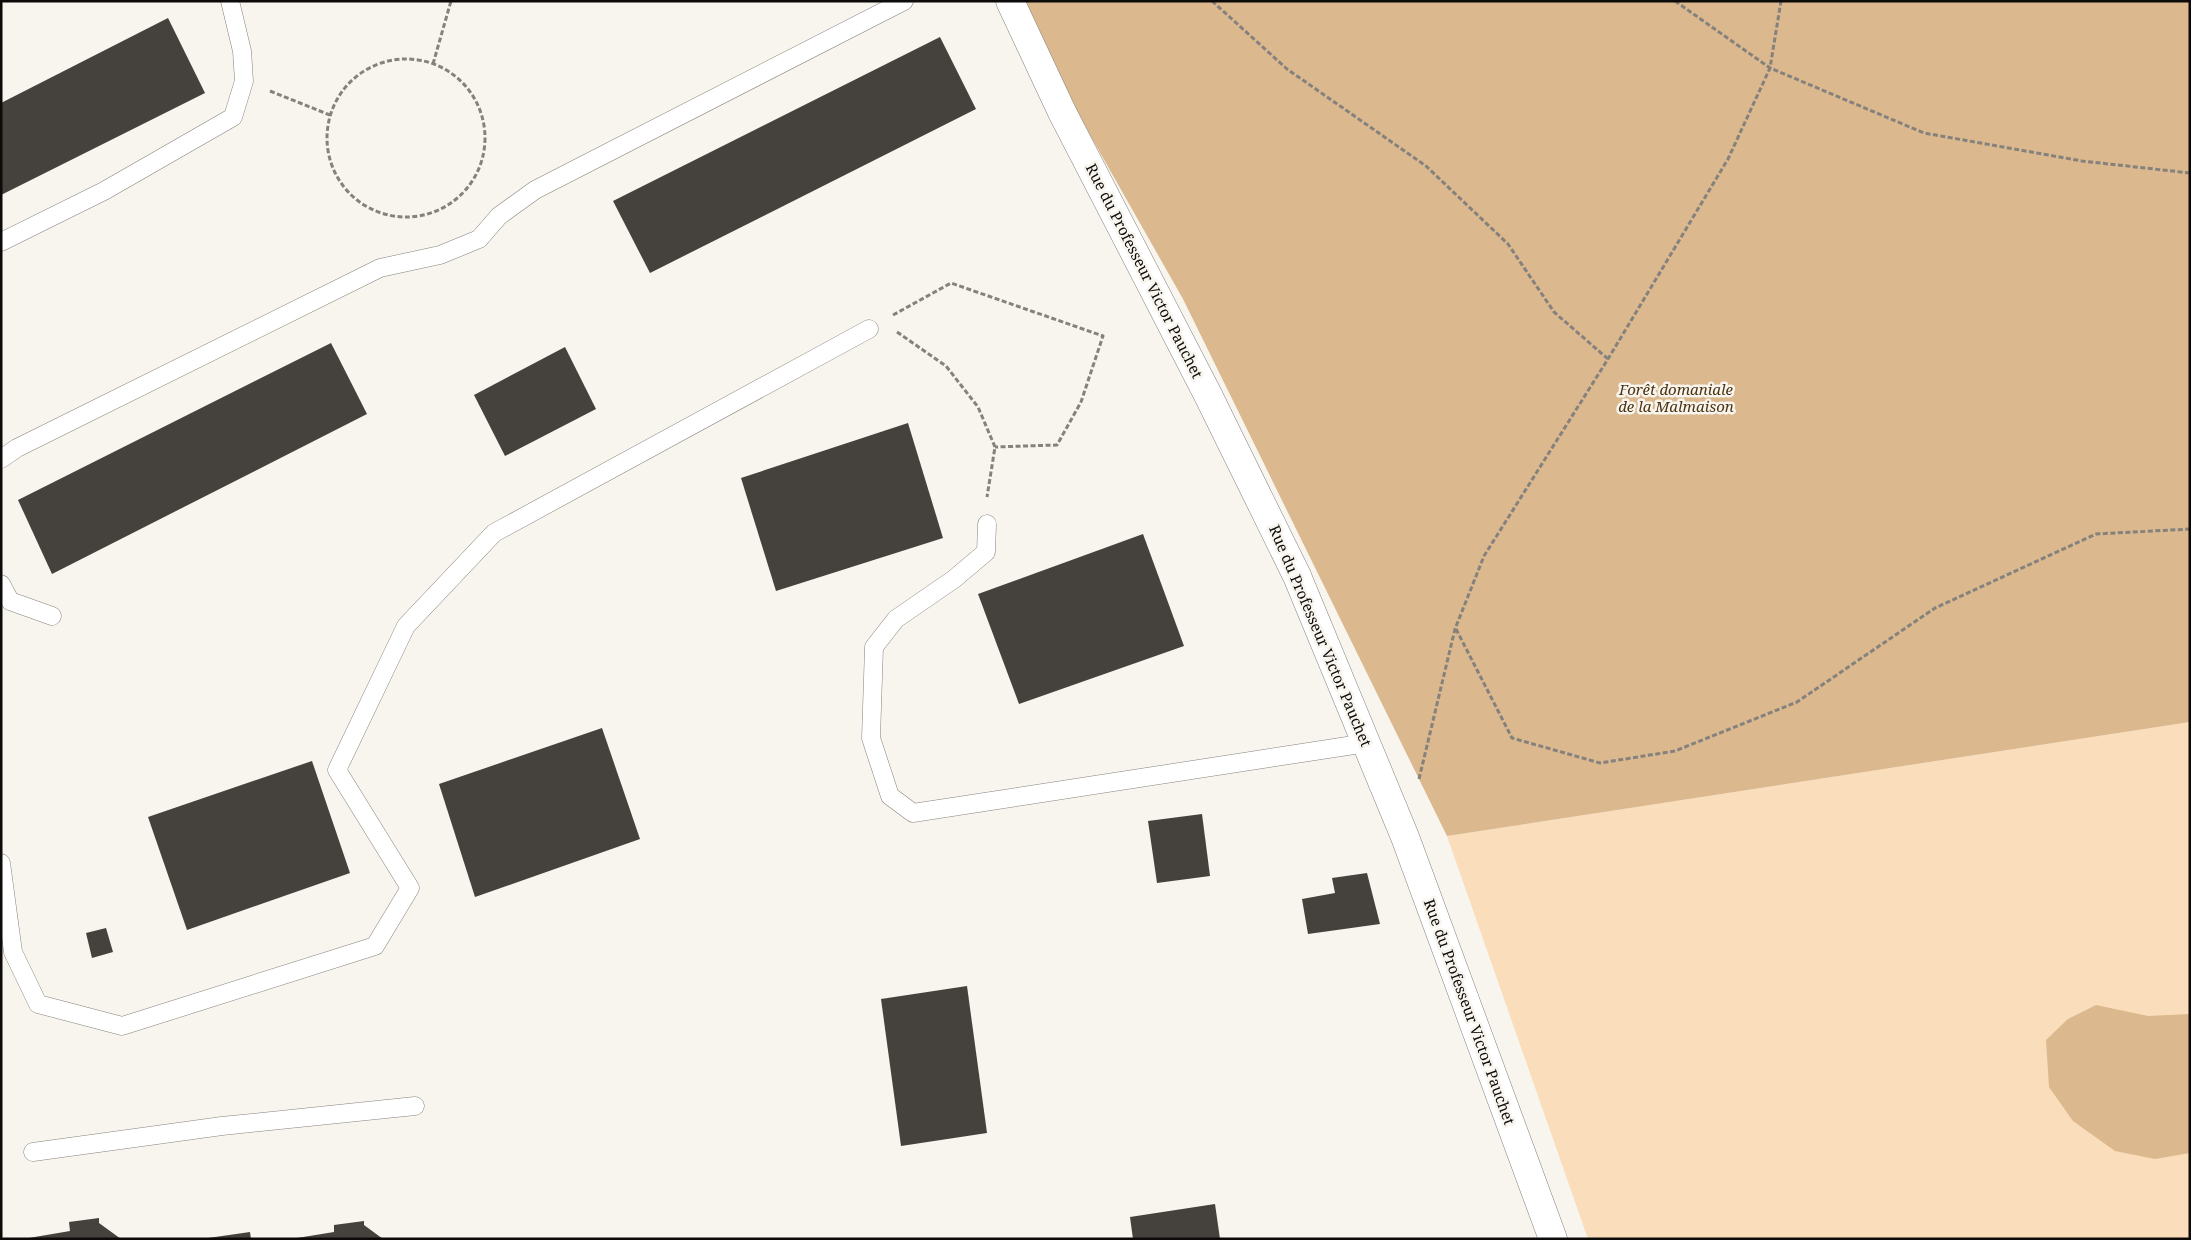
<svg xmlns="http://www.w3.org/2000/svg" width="2191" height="1240" viewBox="0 0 2191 1240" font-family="'Noto Serif',serif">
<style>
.green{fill:#faddbb}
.forest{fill:#dbb88d}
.building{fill:#45413d}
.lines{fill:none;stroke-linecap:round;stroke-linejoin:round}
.service-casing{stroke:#87837e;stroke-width:19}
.tertiary-casing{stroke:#87837e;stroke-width:29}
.path{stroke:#85827e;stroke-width:3;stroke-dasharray:5 2.5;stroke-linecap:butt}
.service{stroke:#fff;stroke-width:18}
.tertiary{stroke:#fff;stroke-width:28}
.labels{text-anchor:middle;stroke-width:5;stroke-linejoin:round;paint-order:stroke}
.street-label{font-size:15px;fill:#0d0b09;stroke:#f8f4ee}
.park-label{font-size:15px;font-style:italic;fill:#4c3412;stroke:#f8f4ee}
</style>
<rect width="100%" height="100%" fill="#f8f4ee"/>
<path class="green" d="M2190,722V1239H1588L1447,836Z"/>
<g class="forest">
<path d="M1014,1H2190V722L1447,836L1183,299Z"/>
<path d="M2096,1005L2148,1016L2190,1014V1153L2155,1159L2115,1151L2073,1121L2049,1087L2046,1040L2068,1019Z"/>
</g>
<g class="building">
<path d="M168,18L205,93L1,195V103Z"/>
<path d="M940,37L976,109L650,273L613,201Z"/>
<path d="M331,343L367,414L52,574L18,500Z"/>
<path d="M565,347L596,409L505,456L474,395Z"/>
<path d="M908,423L943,538L776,591L741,478Z"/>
<path d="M1143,534L1184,646L1019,704L978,594Z"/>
<path d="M602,728L640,839L475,897L439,784Z"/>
<path d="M312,761L350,873L187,930L148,817Z"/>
<path d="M1202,814L1210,876L1157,883L1148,821Z"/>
<path d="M1367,873L1380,924L1308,934L1302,899L1335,893L1332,878Z"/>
<path d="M106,928L113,952L92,958L86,933Z"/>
<path d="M967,986L987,1133L901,1146L881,999Z"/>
<path d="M1215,1204L1220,1239H1133L1130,1217Z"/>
<path d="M99,1218V1223L121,1239H23L70,1231L69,1222Z"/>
<path d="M364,1221V1225L383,1239H291L334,1232V1225Z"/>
<path d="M250,1232L251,1239H208V1238Z"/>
</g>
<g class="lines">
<g class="service-casing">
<g id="service">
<path d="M1,242L104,191L233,117L244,81L242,51L230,1"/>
<path d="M1,459L17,448L380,268L440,255L479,239L499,216L535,190L904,1"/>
<path d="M987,524L986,552L954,579L896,619L874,647L871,738L890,796L913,813L1367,743"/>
<path d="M1,584L10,601L52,616"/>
<path d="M1,863L13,952L38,1004L122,1026L375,946L410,888L337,770L406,626L494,533L869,329"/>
<path d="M33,1152L222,1126L415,1106"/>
</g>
</g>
<g class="tertiary-casing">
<path id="tertiary" d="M1010,1L1062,112L1208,395L1297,576L1405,837L1553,1239"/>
</g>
<g class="path">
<path d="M1212,1L1287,69L1426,166L1508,244L1554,312L1608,359"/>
<path d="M1675,1L1770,68L1924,133L2082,161L2190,173"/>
<circle cx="406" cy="138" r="79"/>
<path d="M433,64L451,1"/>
<path d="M270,91L330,115"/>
<path d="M893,315L951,283L1103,336L1081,402L1057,445L995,447"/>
<path d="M897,332L946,366L978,407L995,447L987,497"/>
<path d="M1456,629L1512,738L1600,763L1675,751L1797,702L1935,608L2096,534L2190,529"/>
<path d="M1419,779L1455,629L1484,556L1608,359L1728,159L1770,68L1781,1"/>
</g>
<use href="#service" class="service"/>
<use href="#tertiary" class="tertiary"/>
</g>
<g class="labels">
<g class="street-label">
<text transform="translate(1144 271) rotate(63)" y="5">Rue du Professeur Victor Pauchet</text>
<text transform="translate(1320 636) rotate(67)" y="5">Rue du Professeur Victor Pauchet</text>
<text transform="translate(1469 1012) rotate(70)" y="5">Rue du Professeur Victor Pauchet</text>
</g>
<g class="park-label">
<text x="1676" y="395">Forêt domaniale<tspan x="1676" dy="17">de la Malmaison</tspan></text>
</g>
</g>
<rect width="2191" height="1240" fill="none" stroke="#0d0b09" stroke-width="5"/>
</svg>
